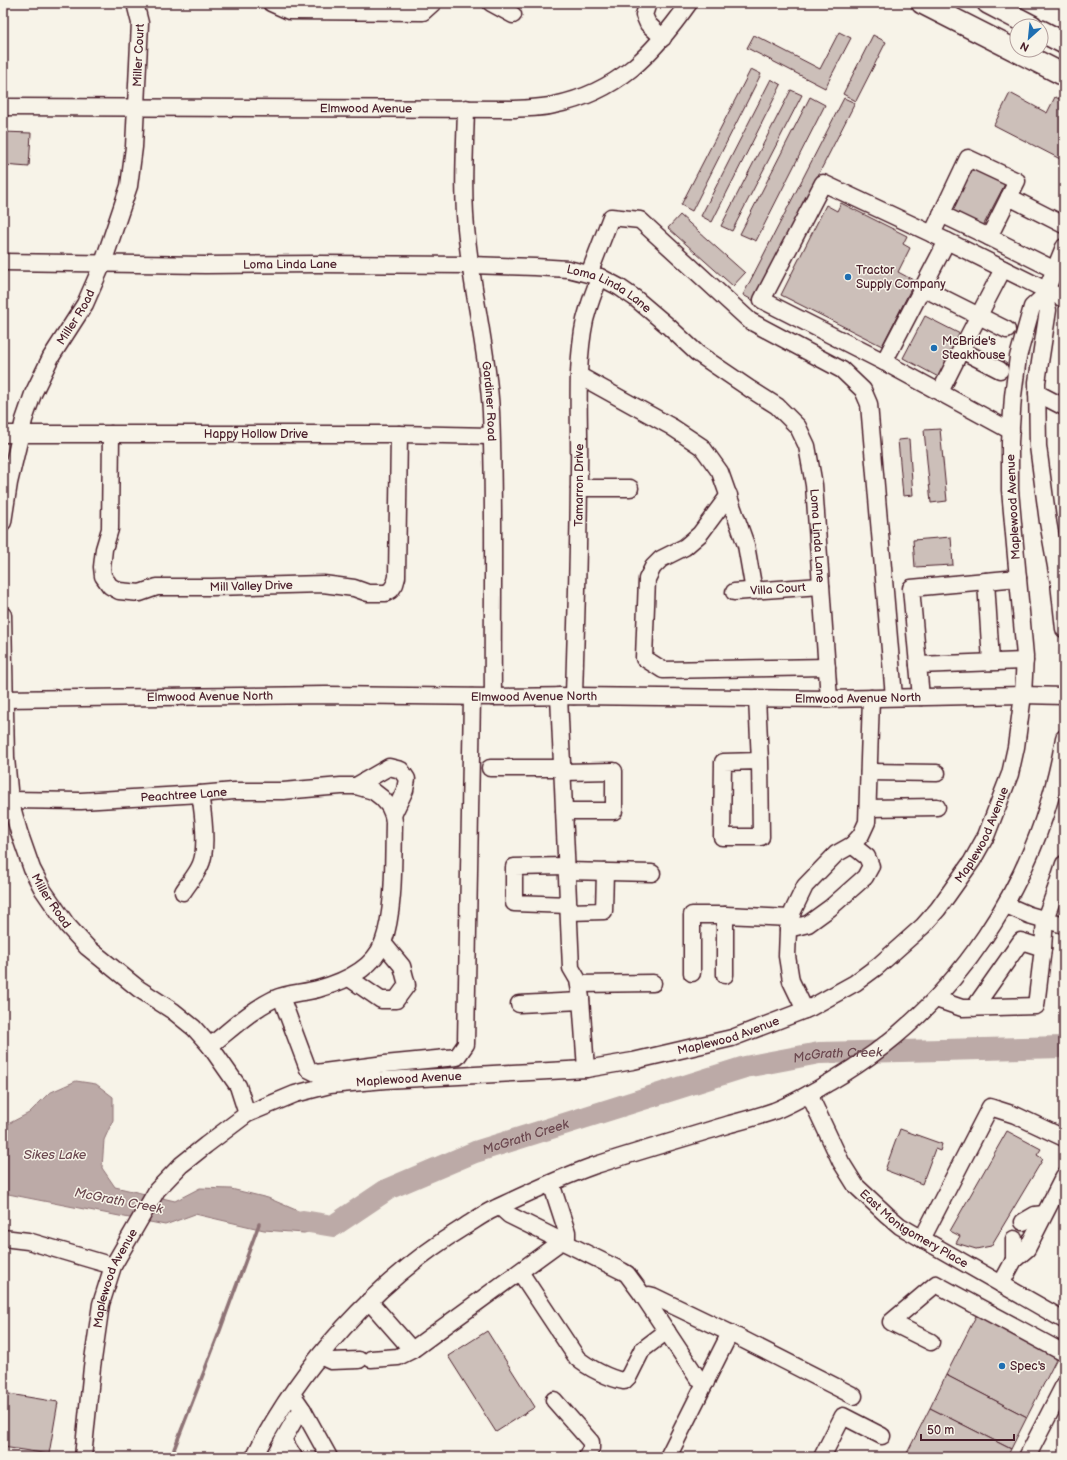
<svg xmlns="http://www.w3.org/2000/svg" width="1067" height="1460" viewBox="0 0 1067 1460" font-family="'Balsamiq Sans',sans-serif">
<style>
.water{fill:#bcaaa7;stroke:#8e7275}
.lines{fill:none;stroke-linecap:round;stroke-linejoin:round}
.stream{stroke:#8e7275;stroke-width:3.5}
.river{stroke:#bcaaa7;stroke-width:22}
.building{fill:#ccbfb9;stroke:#4a1f2b}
.minor-casing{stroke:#4a1f2b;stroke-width:19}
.major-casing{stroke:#4a1f2b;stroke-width:24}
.minor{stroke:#f7f3e8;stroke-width:16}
.major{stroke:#f7f3e8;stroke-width:21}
.poi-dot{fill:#1f6fb2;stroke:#f7f3e8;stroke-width:1.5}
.labels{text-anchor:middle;stroke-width:3;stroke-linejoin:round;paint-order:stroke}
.street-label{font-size:12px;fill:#4a1f2b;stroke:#f7f3e8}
.poi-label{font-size:12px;fill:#4a1f2b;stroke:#f7f3e8;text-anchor:start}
.water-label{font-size:13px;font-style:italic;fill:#6c4950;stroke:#f7f3e8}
</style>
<rect width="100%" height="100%" fill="#f7f3e8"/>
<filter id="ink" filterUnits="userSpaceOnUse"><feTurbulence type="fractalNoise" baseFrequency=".025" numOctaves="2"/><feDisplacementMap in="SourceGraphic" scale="8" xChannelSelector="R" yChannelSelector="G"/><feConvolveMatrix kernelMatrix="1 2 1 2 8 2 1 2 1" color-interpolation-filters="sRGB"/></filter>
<g filter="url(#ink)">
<path class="water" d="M76,1081L96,1084L113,1097V1120L104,1140L102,1168L115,1187L175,1201L200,1188L231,1189L268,1198L333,1226L304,1233L264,1230L195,1214L165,1225L3,1193V1125H6L29,1113L49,1093Z"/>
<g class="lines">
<path class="stream" d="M171,1457L219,1333L259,1224"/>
<path class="river" id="s1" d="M303,1221L333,1226L388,1189L475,1152L745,1067L819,1053L1064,1047"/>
</g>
<g class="building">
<path d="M839,32L851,38L825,88L747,48L754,35L820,69Z"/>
<path d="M873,35L886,42L856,101L843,94Z"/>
<path d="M751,69L761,74L692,211L681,205Z"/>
<path d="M771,79L781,85L712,222L701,216Z"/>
<path d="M791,90L802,95L732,231L721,226Z"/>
<path d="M1010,93L1047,113L1055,97L1064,101V161L994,125Z"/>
<path d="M810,97L825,105L756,241L740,234Z"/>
<path d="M844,98L855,103L754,301L743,295Z"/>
<path d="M3,132L31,133L29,167L3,165Z"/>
<path d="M975,164L1007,180L983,226L952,210Z"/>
<path d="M841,203L907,236L903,244L910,248L898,272L915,281L882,346L781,295L826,205L837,211Z"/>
<path d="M680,215L745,273L733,286L668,228Z"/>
<path d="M925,316L966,337L944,380L903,358Z"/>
<path d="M940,429L947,501L931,503L924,430Z"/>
<path d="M909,439L913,495L903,496L898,440Z"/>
<path d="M951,537L953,565L915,567L913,540Z"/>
<path d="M900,1129L942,1144L940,1151L935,1149L922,1184L885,1170Z"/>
<path d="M1007,1131L1041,1149L1037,1155L1043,1159L991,1246L976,1249L956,1243L960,1236L950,1231Z"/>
<path d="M977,1314L1058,1356L1027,1417L946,1375Z"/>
<path d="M487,1331L535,1407L496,1432L448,1356Z"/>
<path d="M946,1375L1027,1417L1011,1449L930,1408Z"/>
<path d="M3,1393L58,1402L49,1454L3,1447Z"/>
<path d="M930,1408L1011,1449L1007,1457H905Z"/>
</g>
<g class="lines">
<g class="minor-casing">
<g id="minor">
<path d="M271,3L289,11L423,12L433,3"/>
<path d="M491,3L513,15"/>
<path d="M648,3L644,15L648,24L663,38"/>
<path id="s2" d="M3,107L515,109C528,108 542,108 554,105C618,92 653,54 689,3"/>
<path id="s3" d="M466,108C465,151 462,195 467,238C473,296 488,353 491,412C495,507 492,602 493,697"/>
<path d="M941,214L989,237"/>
<path d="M932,234L968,158L1017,181L1009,197"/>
<path id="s4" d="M3,262L205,265L318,264L470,265L535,267L568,269L600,277L619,287L635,298L668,326L697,353L750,389L777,406L798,427L807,446L814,485L829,699"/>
<path d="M1055,270L989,237L1009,197L1064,225"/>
<path d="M589,274L611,217L640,220L750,321L842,370L863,390L869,404L894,697"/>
<path d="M923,288L1007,330"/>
<path d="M1044,296L1048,310L1037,382L1038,446L1048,522L1059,583L1064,629"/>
<path d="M884,362L762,300L823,183L947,241"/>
<path d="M1000,370L961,350L1003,269"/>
<path d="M580,376L672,427L702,447L720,472L746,545L754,591"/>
<path d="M940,392L961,350"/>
<path d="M1037,393L1064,407"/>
<path d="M1011,431L884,362L947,241L1064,299"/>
<path id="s5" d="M3,434H399L491,436"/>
<path id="s6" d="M111,434L110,529L104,549L102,567L103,576L110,586L119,591L140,593L157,587H212L323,584L354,588L368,593H386L391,590L395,584L397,577L399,434"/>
<path d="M579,488H630"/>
<path d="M729,495L700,534L685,547L661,559L653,567L647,579L644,658L663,670L827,667"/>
<path id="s7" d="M3,522L9,483L24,420L33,394L51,357L85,304L103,263L129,186L134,147L140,23L135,3"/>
<path d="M986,581L991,662"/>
<path id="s8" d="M734,592L821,586"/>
<path id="s9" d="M3,615L6,758L10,800L19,832L32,869L43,890L67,925L87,947L139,989L173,1011L194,1028L210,1046L238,1086L247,1114"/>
<path d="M918,665L911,588L1018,578"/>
<path d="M559,696L571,968L578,980L581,998L586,1069"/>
<path id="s10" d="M574,696C576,620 579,544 579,468C580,420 575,367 585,320C589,305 594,291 600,277"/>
<path d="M921,697L918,665L1025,661"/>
<path d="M757,698L760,761L761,837H722L723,762L760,761"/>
<path id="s11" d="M3,699L326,695L493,697L574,696L829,699L1023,695L1064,696"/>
<path d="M490,768H563"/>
<path d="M563,772L614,771V811H564"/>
<path d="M869,772L937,773"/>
<path d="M356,786L389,767L401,770L407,779L405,790L393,815"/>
<path id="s12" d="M10,800L81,801L200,794L234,791H283L341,786H356L373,791L382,798L389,806L393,815L394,822C393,858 395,910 383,943C373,969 343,982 318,989C303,993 288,993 274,999C251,1010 230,1030 210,1046"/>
<path d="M868,808L937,807"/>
<path d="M566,866L514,867V903L568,905"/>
<path d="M567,871L652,873"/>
<path d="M183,892C188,884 196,875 200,866C208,850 203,812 200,794"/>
<path d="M1055,892L1064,864"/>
<path d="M1006,905L1029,915L1064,925"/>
<path d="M569,912L604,911L605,872"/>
<path d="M788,929L808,924L830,908L865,877L871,866L867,857L852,845"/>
<path d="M1043,948L1045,919L1055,892H1064"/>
<path d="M692,973V915H725L791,918"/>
<path d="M725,975V915"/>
<path d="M349,978L381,1000H396L407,985L402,966L383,943"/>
<path d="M579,984L653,983"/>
<path d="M281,997L308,1069L316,1073L385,1064L457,1057L466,1044L472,697"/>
<path d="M936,999L962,1008L1036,1006L1043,948L1021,941L974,1008"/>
<path d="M519,1004L581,1001"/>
<path d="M805,1010L791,981L787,956L788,930L793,911L805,886L836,854L852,845L861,835L867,822L871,698"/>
<path id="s13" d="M809,1094L841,1162L856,1186L887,1215L900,1226L919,1237L1064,1320"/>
<path d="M500,1207L509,1215L622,1271L627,1274L644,1297L649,1295L653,1296L730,1333L668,1457"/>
<path d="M1023,1222L1035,1215L1044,1214"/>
<path d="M3,1238L28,1241L113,1266"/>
<path d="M922,1239L990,1107L1015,1115L1064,1138"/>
<path d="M1014,1239V1260"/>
<path d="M520,1272L577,1358C587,1367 610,1379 624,1381L629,1376L642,1350L667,1331"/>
<path d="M1001,1284L1014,1260L1027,1249L1064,1176"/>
<path d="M644,1297L697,1377L706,1382"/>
<path d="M369,1301L412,1350L567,1237V1232L551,1183"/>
<path d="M730,1333L854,1396"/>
<path d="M931,1342L891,1322L936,1284L1064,1353"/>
<path d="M320,1356L331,1361L359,1360"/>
<path d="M371,1359L398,1357L412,1350"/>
<path d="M554,1400L591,1442V1448L587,1457"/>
<path d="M303,1410L329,1457"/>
<path d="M283,1440L296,1417L303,1410L292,1394"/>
<path id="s14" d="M83,1457L92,1367L101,1304L113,1266L157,1190L181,1165L206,1145L247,1114L295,1094L330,1085L385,1080L586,1069L633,1061L732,1038L810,1008L855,983L878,966L923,926L938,909L972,861L986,836L1010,774L1016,747L1023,695L1025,656L1010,490V442L1013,396L1018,357L1032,307L1044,296L1064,247"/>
<path d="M254,1457C300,1366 377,1280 464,1227C474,1221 483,1214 494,1209C526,1194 559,1178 593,1166C639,1151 685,1138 730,1124C745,1120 760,1116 774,1111C794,1103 812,1092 830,1082C956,1009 1040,881 1064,738"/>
<path d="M274,1457L283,1440L294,1457"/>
<path d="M822,1457L843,1416L882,1436"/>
<path d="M1027,1457L1064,1385"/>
</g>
</g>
<g class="major-casing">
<g id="major">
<path d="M922,3L1064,75"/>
<path d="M988,3L1032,26"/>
<path d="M1041,31L1064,43"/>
</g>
</g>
<use href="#minor" class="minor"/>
<use href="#major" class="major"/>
</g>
</g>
<g class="poi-dot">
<circle cx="848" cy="277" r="4"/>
<circle cx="934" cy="348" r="4"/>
<circle cx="1002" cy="1366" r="4"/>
</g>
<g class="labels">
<g class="street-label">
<text dy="4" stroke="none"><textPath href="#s7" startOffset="493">Miller Court</textPath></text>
<text dy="4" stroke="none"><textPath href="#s2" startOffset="363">Elmwood Avenue</textPath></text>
<text dy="4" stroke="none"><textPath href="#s4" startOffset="287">Loma Linda Lane</textPath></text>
<text dy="4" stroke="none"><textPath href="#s4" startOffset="611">Loma Linda Lane</textPath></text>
<text dy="4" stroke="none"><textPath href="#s7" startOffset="220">Miller Road</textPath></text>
<text dy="4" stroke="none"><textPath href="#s3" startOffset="295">Gardiner Road</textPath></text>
<text dy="4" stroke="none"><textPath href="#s5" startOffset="253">Happy Hollow Drive</textPath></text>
<text dy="4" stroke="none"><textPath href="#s10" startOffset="211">Tamarron Drive</textPath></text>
<text transform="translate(1013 507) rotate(-93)" y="4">Maplewood Avenue</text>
<text dy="4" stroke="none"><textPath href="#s4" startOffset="959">Loma Linda Lane</textPath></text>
<text dy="4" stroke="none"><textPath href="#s6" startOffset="299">Mill Valley Drive</textPath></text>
<text dy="4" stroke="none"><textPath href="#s8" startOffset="44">Villa Court</textPath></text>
<text dy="4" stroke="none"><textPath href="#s11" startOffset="531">Elmwood Avenue North</textPath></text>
<text dy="4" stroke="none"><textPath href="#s11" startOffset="207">Elmwood Avenue North</textPath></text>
<text dy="4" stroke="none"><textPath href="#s11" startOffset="855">Elmwood Avenue North</textPath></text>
<text dy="4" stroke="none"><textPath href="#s12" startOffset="174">Peachtree Lane</textPath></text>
<text dy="4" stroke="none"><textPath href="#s14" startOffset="1227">Maplewood Avenue</textPath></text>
<text dy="4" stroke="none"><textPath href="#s9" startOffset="295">Miller Road</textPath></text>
<text dy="4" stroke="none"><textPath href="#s14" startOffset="891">Maplewood Avenue</textPath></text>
<text dy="4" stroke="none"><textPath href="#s14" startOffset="567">Maplewood Avenue</textPath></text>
<text dy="4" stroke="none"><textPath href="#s13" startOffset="176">East Montgomery Place</textPath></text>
<text dy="4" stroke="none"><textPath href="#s14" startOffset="183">Maplewood Avenue</textPath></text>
</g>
<g class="poi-label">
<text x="856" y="274">Tractor<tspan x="856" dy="14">Supply Company</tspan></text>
<text x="942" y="345">McBride's<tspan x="942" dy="14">Steakhouse</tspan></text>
<text x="1010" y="1370">Spec's</text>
</g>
<g class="water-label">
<text dy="5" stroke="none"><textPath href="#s1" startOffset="568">McGrath Creek</textPath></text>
<text dy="5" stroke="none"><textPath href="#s1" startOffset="244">McGrath Creek</textPath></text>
<text x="55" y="1159">Sikes Lake</text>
<text transform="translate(119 1200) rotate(11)" y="5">McGrath Creek</text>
</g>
</g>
<rect width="1067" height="1460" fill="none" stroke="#f7f3e8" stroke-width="16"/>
<rect x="8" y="8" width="1051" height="1444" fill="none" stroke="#4a1f2b" stroke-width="1.5" filter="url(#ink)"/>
<g transform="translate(1029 38) rotate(207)"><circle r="19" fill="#f7f3e8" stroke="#b29e9c"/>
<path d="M0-3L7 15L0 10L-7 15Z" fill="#1f6fb2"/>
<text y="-6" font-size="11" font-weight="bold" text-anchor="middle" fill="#4a1f2b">N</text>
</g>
<path d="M921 1434v6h93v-6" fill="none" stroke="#4a1f2b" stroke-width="2"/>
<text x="927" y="1434" font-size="12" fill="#4a1f2b" stroke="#f7f3e8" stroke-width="3" paint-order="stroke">50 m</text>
</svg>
